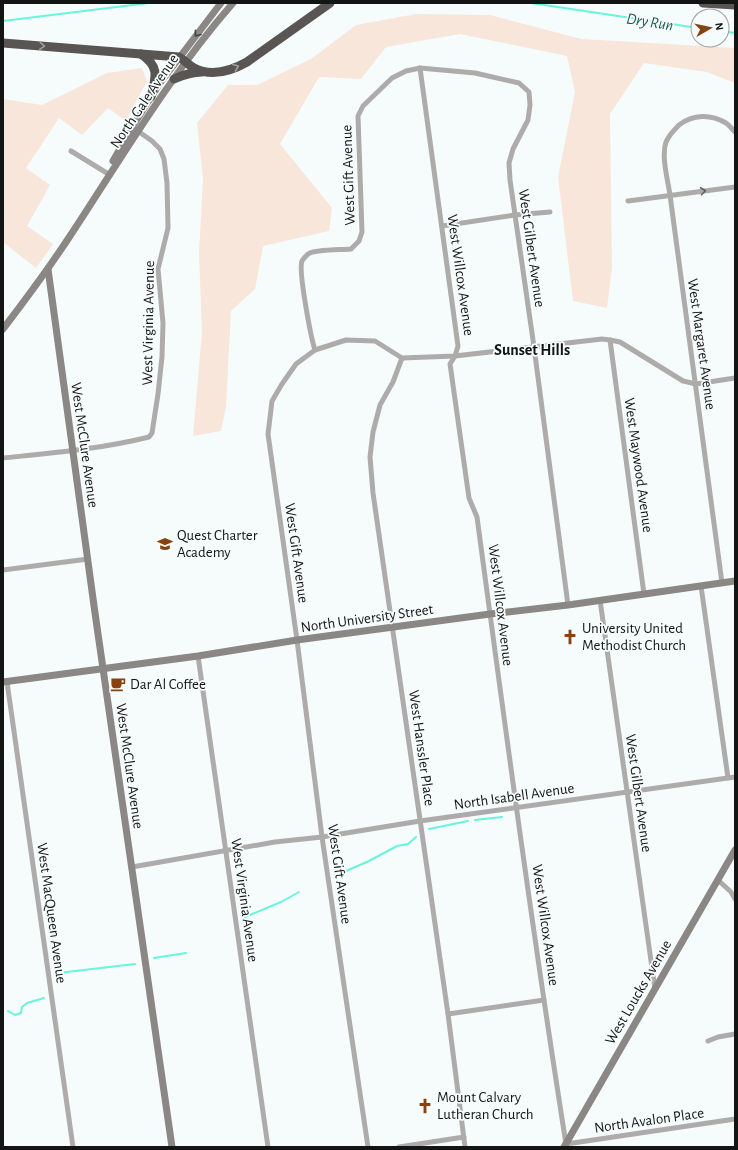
<svg xmlns="http://www.w3.org/2000/svg" width="738" height="1150" viewBox="0 0 738 1150" font-family="'Alegreya Sans',sans-serif">
<style>
.green{fill:#f8e6db}
.lines{fill:none;stroke-linecap:round;stroke-linejoin:round}
.stream{stroke:#67f5dc;stroke-width:2}
.street{stroke:#aeacab;stroke-width:5}
.secondary{stroke:#8a8785;stroke-width:7}
.highway{stroke:#595553;stroke-width:9}
.oneway{stroke:#434342}
.oneway2{stroke:#a0a09f}
.oneway3{stroke:#606060}
.labels{text-anchor:middle;stroke-width:3.5;stroke-linejoin:round;paint-order:stroke}
.street-label{font-size:15px;fill:#131515;stroke:#f6fcfb}
.poi-label{font-size:15px;fill:#131515;stroke:#f6fcfb;text-anchor:start}
.water-label{font-size:16px;font-style:italic;fill:#1e5a4f;stroke:#f6fcfb}
.neighbourhood-label{font-size:16px;font-weight:bold;fill:#131515;stroke:#f6fcfb}
</style>
<rect width="100%" height="100%" fill="#f6fcfb"/>
<g class="green">
<path d="M416,14L490,15L581,39L735,48V83L707,72L644,63L610,114L612,268L607,308L573,301L558,177L575,92L567,56L460,34L386,47L361,79L319,77L280,144L332,208L329,231L263,246L255,289L231,311L226,407L221,431L193,436L202,331L199,254L203,179L197,123L228,85H257L311,59L356,25Z"/>
<path d="M142,68L147,81L126,121L108,108L82,135L59,118L26,168L50,185L27,226L53,244L36,268L3,242V99L42,105L107,73Z"/>
</g>
<g class="lines">
<g class="stream">
<path d="M531,3L698,28"/>
<path d="M3,21L149,3"/>
<path d="M722,31L735,33"/>
<path d="M475,820L502,817"/>
<path d="M429,829L468,821"/>
<path d="M339,874L369,861L397,846L408,844L416,837"/>
<path d="M245,917L281,902L299,892"/>
<path d="M154,958L186,953"/>
<path d="M58,973L135,964"/>
<path d="M8,1011L15,1015L21,1013L22,1007L27,1003L44,998"/>
</g>
<g class="street">
<path d="M420,68L458,346L455,356L450,364L469,498L477,517C505,726 533,935 566,1144"/>
<path d="M71,151L110,175"/>
<path d="M628,201L735,187"/>
<path d="M442,226L515,215L550,212"/>
<path d="M610,340L644,594"/>
<path d="M315,350L346,340L375,341L402,358L455,356L602,339L610,340L620,342L683,381L696,384L735,378"/>
<path d="M402,358L393,382L380,405L373,432L370,457L373,493L448,1014L465,1147"/>
<path d="M3,458C52,453 101,449 149,437L152,433L158,394L162,357L163,323L158,269L168,228L167,183L164,159L160,149L152,141L135,129"/>
<path d="M3,570L88,559"/>
<path d="M722,583L670,195C668,181 661,156 666,142C669,135 674,130 679,125C693,114 711,114 726,123C729,125 732,129 735,132"/>
<path d="M701,586L728,778"/>
<path d="M600,600L655,989"/>
<path d="M198,656L268,1147"/>
<path d="M7,682L73,1147"/>
<path d="M132,867L275,842L322,837L420,821L735,777"/>
<path d="M718,880L731,892L735,899"/>
<path d="M448,1014L544,1000"/>
<path d="M708,1041L718,1037L735,1034"/>
<path d="M566,1144L735,1119"/>
<path d="M368,1147L322,837L297,640L268,434L272,401L282,384L296,364L315,350C311,338 298,270 302,261C303,259 307,255 308,254C315,249 342,250 351,249L359,241L362,232L358,116L363,106L392,78L406,71L420,68L475,73L519,83L529,92L530,105L528,120L513,149L509,163L510,180L534,347L568,605"/>
<path d="M399,1147L464,1137"/>
</g>
<g class="secondary">
<path d="M113,161L136,121L160,83L221,3"/>
<path d="M48,269L95,613L172,1147"/>
<path d="M3,329C26,299 49,268 70,236C122,157 170,75 233,3"/>
<path d="M3,682L198,656L297,640L490,614L568,605L735,581"/>
<path d="M564,1147L735,850"/>
</g>
<g class="highway">
<path d="M703,3L735,5"/>
<path d="M3,43L179,57C184,60 189,65 194,68C211,77 231,71 247,62L330,3"/>
<path d="M141,54C160,67 156,76 151,97"/>
<path d="M174,79C183,75 191,72 202,72"/>
</g>
</g>
<defs><path id="oneway-chevron" d="M-2-3.5L2.5 0L-2 3.5" fill="none" stroke-width="1.6" stroke-linecap="round" stroke-linejoin="round"/></defs>
<use class="oneway" href="#oneway-chevron" transform="translate(197 34) rotate(127)"/>
<g class="oneway2">
<use href="#oneway-chevron" transform="translate(42 46) rotate(4)"/>
<use href="#oneway-chevron" transform="translate(236 67) rotate(-22)"/>
</g>
<use class="oneway3" href="#oneway-chevron" transform="translate(703 191) rotate(-7)"/>
<defs>
<g id="school-bare" transform="scale(1.2)"><path d="M0-5L7-2L0 1L-7-2ZM-4 1L0 2.5L4 1V4Q0 6-4 4Z" fill="#854311" stroke="#f6fcfb" stroke-width="2.5" paint-order="stroke"/></g>
<g id="church-bare" transform="scale(1.2)"><path d="M-1.2-6h2.4v3.5h3.3v2.4h-3.3V6h-2.4V-.1h-3.3v-2.4h3.3Z" fill="#854311" stroke="#f6fcfb" stroke-width="2.5" paint-order="stroke"/></g>
<g id="cafe-bare" transform="scale(1.2)"><path d="M-5.5-4.5H6V0H3Q3 3.5 0 3.5H-2.5Q-5.5 3.5-5.5 0ZM3-3.2v2h1.7v-2ZM-6 4.5H4V6H-6Z" fill="#854311" stroke="#f6fcfb" stroke-width="2.5" paint-order="stroke"/></g>
</defs>
<g fill-rule="evenodd">
<use href="#school-bare" x="165" y="544"/>
<use href="#church-bare" x="570" y="637"/>
<use href="#cafe-bare" x="118" y="684"/>
<use href="#church-bare" x="425" y="1106"/>
</g>
<g class="labels">
<g class="street-label">
<text transform="translate(144 101) rotate(-56)" y="5">North Gale Avenue</text>
<text transform="translate(348 175) rotate(-92)" y="5">West Gift Avenue</text>
<text transform="translate(532 248) rotate(82)" y="5">West Gilbert Avenue</text>
<text transform="translate(461 275) rotate(82)" y="5">West Willcox Avenue</text>
<text transform="translate(148 323) rotate(-89)" y="5">West Virginia Avenue</text>
<text transform="translate(702 344) rotate(82)" y="5">West Margaret Avenue</text>
<text transform="translate(85 445) rotate(82)" y="5">West McClure Avenue</text>
<text transform="translate(639 465) rotate(82)" y="5">West Maywood Avenue</text>
<text transform="translate(297 553) rotate(82)" y="5">West Gift Avenue</text>
<text transform="translate(501 605) rotate(83)" y="5">West Willcox Avenue</text>
<text transform="translate(367 618) rotate(-8)" y="5">North University Street</text>
<text transform="translate(422 748) rotate(82)" y="5">West Hanssler Place</text>
<text transform="translate(130 766) rotate(82)" y="5">West McClure Avenue</text>
<text transform="translate(639 793) rotate(82)" y="5">West Gilbert Avenue</text>
<text transform="translate(514 796) rotate(-8)" y="5">North Isabell Avenue</text>
<text transform="translate(340 874) rotate(82)" y="5">West Gift Avenue</text>
<text transform="translate(245 900) rotate(82)" y="5">West Virginia Avenue</text>
<text transform="translate(52 913) rotate(82)" y="5">West MacQueen Avenue</text>
<text transform="translate(546 925) rotate(82)" y="5">West Willcox Avenue</text>
<text transform="translate(638 992) rotate(-60)" y="5">West Loucks Avenue</text>
<text transform="translate(649 1120) rotate(-8)" y="5">North Avalon Place</text>
</g>
<g class="poi-label">
<text x="177" y="540">Quest Charter<tspan x="177" dy="17">Academy</tspan></text>
<text x="582" y="633">University United<tspan x="582" dy="17">Methodist Church</tspan></text>
<text x="130" y="689">Dar Al Coffee</text>
<text x="437" y="1102">Mount Calvary<tspan x="437" dy="17">Lutheran Church</tspan></text>
</g>
<g class="water-label">
<text transform="translate(650 21) rotate(9)" y="6">Dry Run</text>
</g>
<g class="neighbourhood-label">
<text x="532" y="355">Sunset Hills</text>
</g>
</g>
<rect width="738" height="1150" fill="none" stroke="#131515" stroke-width="8"/>
<g transform="translate(710 28) rotate(81)"><circle r="19" fill="#f6fcfb" stroke="#9ba09f"/>
<path d="M0-3L7 15L0 10L-7 15Z" fill="#854311"/>
<text y="-6" font-size="11" font-weight="bold" text-anchor="middle" fill="#131515">N</text>
</g>
</svg>
